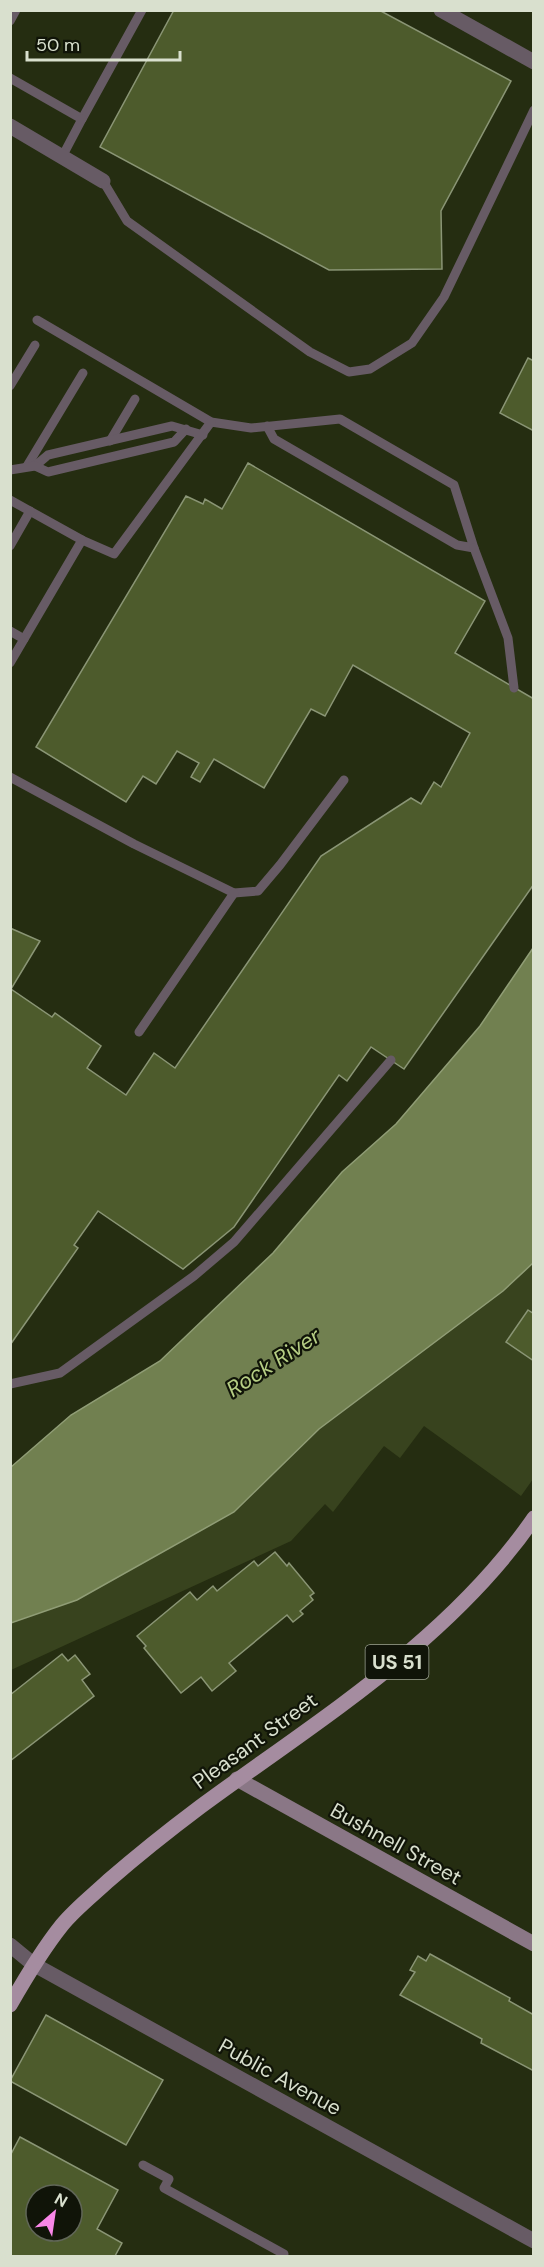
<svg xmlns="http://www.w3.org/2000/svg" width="544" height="2267" viewBox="0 0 544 2267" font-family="'DM Sans',sans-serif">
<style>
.green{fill:#38431e}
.water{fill:#718050;stroke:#909d76;stroke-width:1.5}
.building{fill:#4d5b2c;stroke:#8a9575;stroke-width:1.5;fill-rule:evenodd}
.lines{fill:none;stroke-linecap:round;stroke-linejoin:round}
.lane{stroke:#675b65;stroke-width:9}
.street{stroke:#675b65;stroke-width:15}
.secondary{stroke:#8a7786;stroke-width:15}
.primary{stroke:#a58ca0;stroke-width:15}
.labels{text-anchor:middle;stroke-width:4.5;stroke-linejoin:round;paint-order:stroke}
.shield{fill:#101408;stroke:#9da393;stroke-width:1.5}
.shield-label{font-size:20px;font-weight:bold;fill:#d9e0ce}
.street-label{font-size:21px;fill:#d9e0ce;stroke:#101408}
.water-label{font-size:22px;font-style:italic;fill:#b6ce84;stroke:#101408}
</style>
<rect width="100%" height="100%" fill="#252d11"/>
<path class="green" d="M533,1263V1479L521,1496L424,1426L400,1458L384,1446L333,1512L325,1504L291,1541L11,1670L10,1623L77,1600L234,1512L319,1429L503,1291Z"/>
<path class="water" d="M533,948V1263L503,1291L319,1429L234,1512L77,1600L11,1623V1467L71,1415L160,1361L273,1253L342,1172L396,1124L480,1026Z"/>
<g class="building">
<path d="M174,10H379L511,81L441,211L442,269L329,270L100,147Z"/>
<path d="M528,358L534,361V431L500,413Z"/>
<path d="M248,463L485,601L455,653L534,699V884L404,1069L371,1047L347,1081L339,1075L234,1227L183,1269L98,1211L74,1245L78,1248L10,1345V928L40,941L11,989L52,1017L55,1013L101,1046L87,1068L126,1095L154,1053L175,1068L321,856L411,798L421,804L434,782L441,787L470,733L353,665L325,716L311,709L264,788L214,759L200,782L191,777L199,763L177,751L156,784L143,776L126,802L36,747L186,496L203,504L205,499L222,509Z"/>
<path d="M528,1310L534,1314V1361L506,1342Z"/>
<path d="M275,1552L287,1566L289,1563L314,1593L310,1596L313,1600L300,1611L303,1614L293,1622L287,1615L229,1663L236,1671L212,1691L201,1677L181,1693L144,1648L146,1646L137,1636L190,1592L197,1600L213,1586L217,1591L254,1561L258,1566Z"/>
<path d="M62,1654L68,1661L75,1655L90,1674L82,1680L94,1696L10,1761V1695Z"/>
<path d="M430,1954L510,1998L509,2001L534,2015V2071L481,2043L482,2039L400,1995L415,1972L410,1970L418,1956L426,1961Z"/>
<path d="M46,2015L163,2080L126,2145L10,2081Z"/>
<path d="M20,2137L118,2190L97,2229L122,2243L115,2256H10V2156ZM36,2195H72V2231H36Z"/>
</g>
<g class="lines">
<g class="lane">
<path d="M10,21L16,10"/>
<path d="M10,78L82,119L142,10"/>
<path d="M62,157L82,119"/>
<path d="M103,181L127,221L310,352L349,372L370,369L412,343L444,297L534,110"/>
<path d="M37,320L211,422L251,428L340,419L454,485L474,548L457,545L274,439L267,426"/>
<path d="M10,386L35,345"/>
<path d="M110,441L135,399"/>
<path d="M27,466L83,373"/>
<path d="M35,466L48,455L172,426L203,435"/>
<path d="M10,470L35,466L48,472L174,442L186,429"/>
<path d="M10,500L82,540L114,554L211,422"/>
<path d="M10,546L30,511"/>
<path d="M474,548L508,638L514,688"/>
<path d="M10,631L24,639"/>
<path d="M10,663L82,540"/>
<path d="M10,777L134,844L234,893L258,891L280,865L344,780"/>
<path d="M139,1032L234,893"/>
<path d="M10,1384L60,1373L194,1276L234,1242L391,1060"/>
<path d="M143,2165L169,2179L164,2188L284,2254"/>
</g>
<g class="street">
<path d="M441,10L534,62"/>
<path d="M10,126L103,181"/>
<path d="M10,1945L33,1964L534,2241"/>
</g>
<path class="secondary" d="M237,1779L534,1944"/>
<path class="primary" d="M10,2005C26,1977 42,1950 62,1925C75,1909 93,1895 108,1881C138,1855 168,1831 200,1807C318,1720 449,1641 534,1518"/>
</g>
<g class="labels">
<rect class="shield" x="365.5" y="1645" width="63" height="34" rx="4.5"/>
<g class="shield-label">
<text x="397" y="1669">US 51</text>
</g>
<g class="street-label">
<text transform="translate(255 1741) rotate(-36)" y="7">Pleasant Street</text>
<text transform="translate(396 1844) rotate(29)" y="7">Bushnell Street</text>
<text transform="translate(280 2077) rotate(29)" y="7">Public Avenue</text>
</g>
<g class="water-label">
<text transform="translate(273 1362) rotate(-33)" y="8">Rock River</text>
</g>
</g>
<rect width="544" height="2267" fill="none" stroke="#d9e0ce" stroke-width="24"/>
<g transform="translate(54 2213) rotate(29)"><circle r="28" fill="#101408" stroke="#606657" stroke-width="1.5"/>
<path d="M0-4.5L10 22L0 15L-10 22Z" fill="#f987e8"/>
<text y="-9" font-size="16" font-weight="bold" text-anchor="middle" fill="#d9e0ce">N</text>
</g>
<path d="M27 51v9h153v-9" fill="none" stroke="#d9e0ce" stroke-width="3"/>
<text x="36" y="51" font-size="18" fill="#d9e0ce" stroke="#101408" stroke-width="4.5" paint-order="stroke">50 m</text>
</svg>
